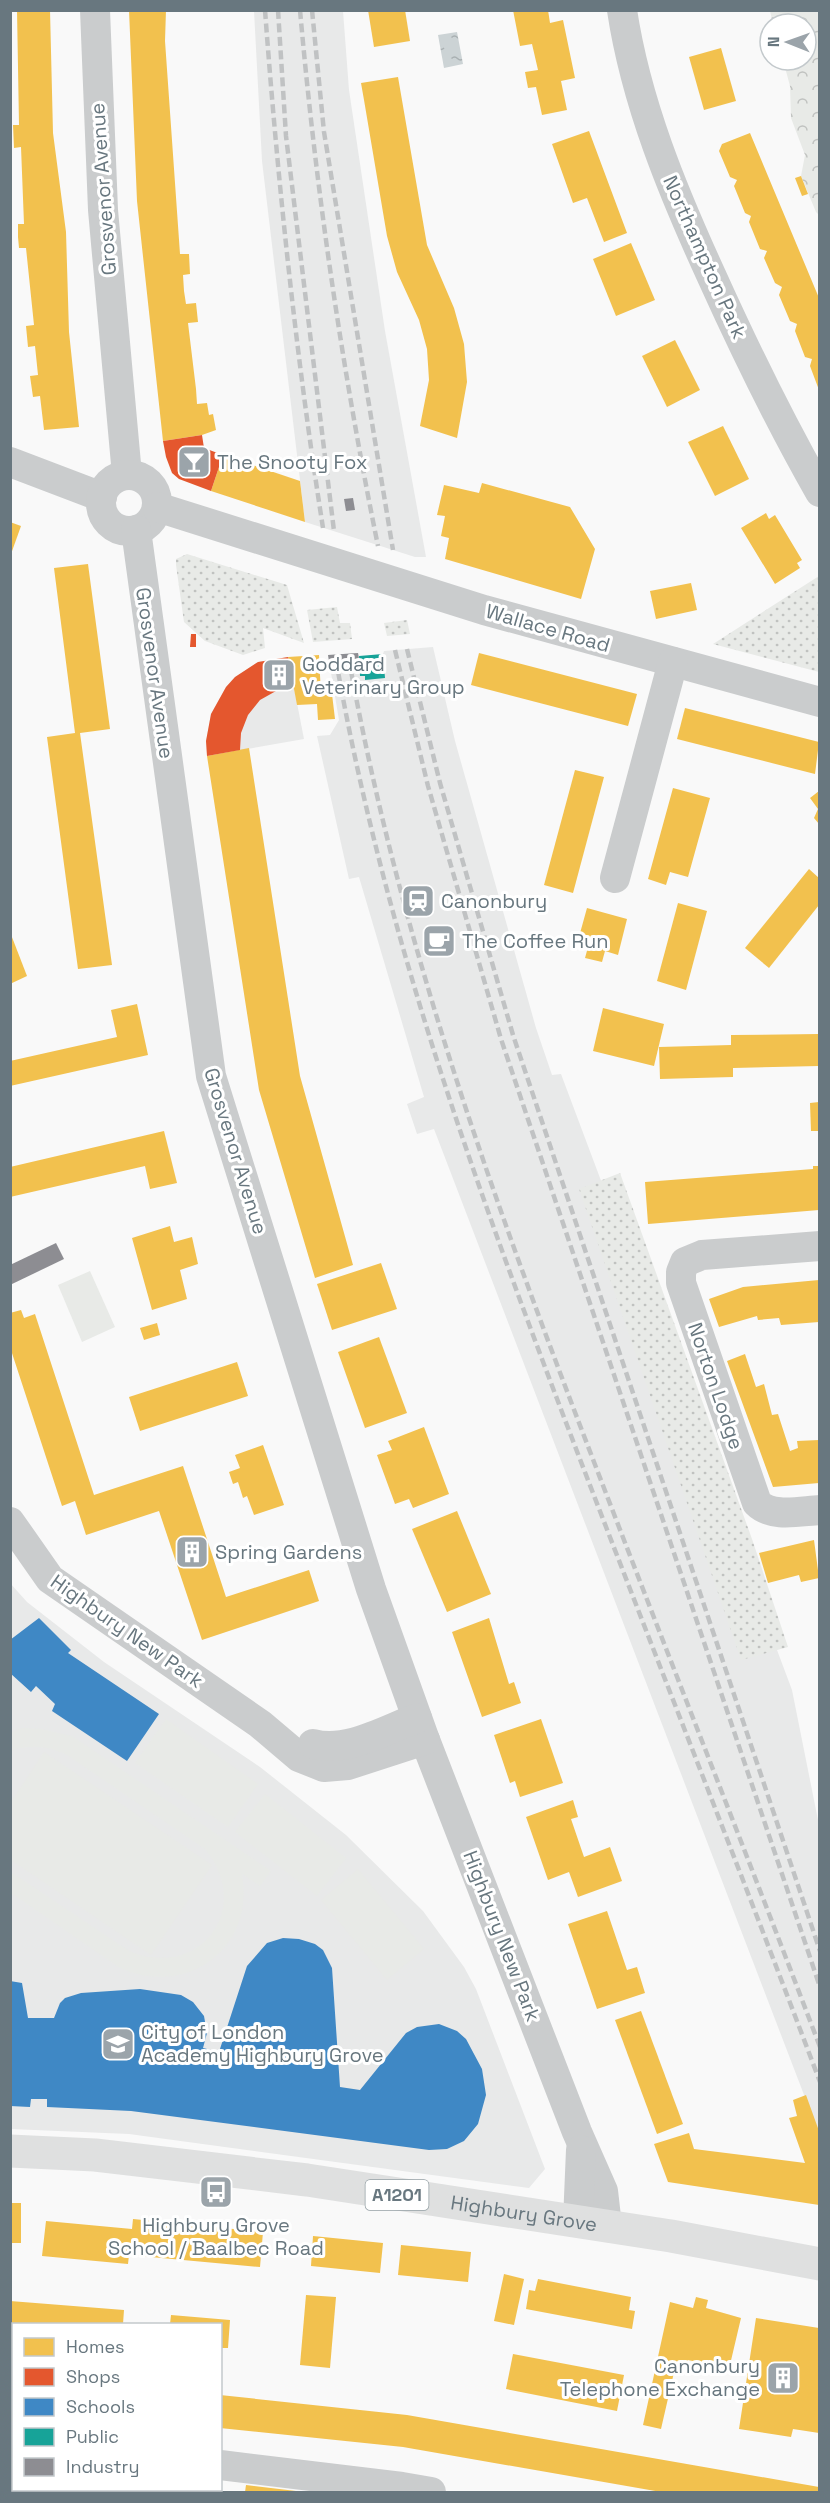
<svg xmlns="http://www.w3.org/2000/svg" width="830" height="2503" viewBox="0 0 830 2503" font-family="'Space Grotesk',sans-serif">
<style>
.built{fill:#e8e9e9}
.grass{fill:url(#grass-dots)}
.park{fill:url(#park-crowns)}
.pitch{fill:#e8eae7}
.water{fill:url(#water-ripples)}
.homes{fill:#f2c14e}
.shops{fill:#e4572e}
.schools{fill:#3f88c5}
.public{fill:#17a398}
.industry{fill:#8d8d92}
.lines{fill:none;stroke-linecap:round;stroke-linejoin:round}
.minor{stroke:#cacccd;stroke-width:30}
.major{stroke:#dfe0e0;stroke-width:33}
.rail{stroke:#c0c2c3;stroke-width:4.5;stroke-dasharray:9 4.5;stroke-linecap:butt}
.labels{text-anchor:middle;stroke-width:6;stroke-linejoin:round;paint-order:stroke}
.shield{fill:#fff;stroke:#95a0a5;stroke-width:1.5}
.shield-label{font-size:18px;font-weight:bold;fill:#68777f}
.street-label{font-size:20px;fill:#68777f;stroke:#fff}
.poi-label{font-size:20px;fill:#68777f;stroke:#fff;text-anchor:start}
</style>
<defs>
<pattern id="grass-dots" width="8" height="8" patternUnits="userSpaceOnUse" patternTransform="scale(1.5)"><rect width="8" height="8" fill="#e8eae7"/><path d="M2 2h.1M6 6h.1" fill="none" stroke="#c0c2c0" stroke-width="1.8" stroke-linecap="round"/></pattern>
<pattern id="park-crowns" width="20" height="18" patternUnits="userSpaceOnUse" patternTransform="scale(1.5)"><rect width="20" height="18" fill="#e8eae7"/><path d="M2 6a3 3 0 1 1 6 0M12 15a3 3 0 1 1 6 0" fill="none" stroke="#c0c2c0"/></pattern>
<pattern id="water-ripples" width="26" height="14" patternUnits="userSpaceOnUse" patternTransform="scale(1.5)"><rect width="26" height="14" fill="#ccd3d5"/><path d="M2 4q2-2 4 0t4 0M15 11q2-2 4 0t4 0" fill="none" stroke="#a9b0b2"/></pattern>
</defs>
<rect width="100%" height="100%" fill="#f9f9f9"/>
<g class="built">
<path d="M254,11H343L349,90L385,331L426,557H415L305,522L262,161Z"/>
<path d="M433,647L455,741L536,1028L552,1075L561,1074L792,1690L819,1825V2134L434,1129L417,1134L407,1104L424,1097L359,877L349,879L317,736L330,735L339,720L328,655L358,653L359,656H367L383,654L384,651Z"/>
<path d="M288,657L304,739L207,756L206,741L211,714L226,687L235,677L258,662Z"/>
<path d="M10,1583L27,1602L104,1662L260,1767L346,1835L423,1911L464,1967L476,1989L545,2169L529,2188L129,2134L11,2129Z"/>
</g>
<g class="grass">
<path d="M187,554L287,585L304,643L263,628L265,648L243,655L205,641L184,622L176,565V559Z"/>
<path d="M819,576V672L713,644Z"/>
<path d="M337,607L340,623H350L352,639L313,642L307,610Z"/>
<path d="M407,620L410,634L387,636L384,623Z"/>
<path d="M620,1173L752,1539L788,1647L741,1660L579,1189Z"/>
</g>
<path class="park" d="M770,11H819V215L816,212L801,176L805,155L791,118L790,86L783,60H806V24H773Z"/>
<g class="pitch">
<path d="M90,1271L115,1327L82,1342L58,1285Z"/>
<path d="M166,1719L258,1784L228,1827L135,1763Z"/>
<path d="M22,1728L41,1729L72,1736L271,1871L260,1886L242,1874C255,1948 188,1998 120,1968L11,1893V1872L129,1951C200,1981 254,1908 205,1849L67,1755C48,1746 30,1744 11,1751V1732Z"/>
<path d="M44,1752L212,1865L151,1955L11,1860V1802Z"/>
<path d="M265,1794L346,1858L317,1896L235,1832Z"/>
<path d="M358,1869L424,1949L387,1980L321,1900Z"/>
</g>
<path class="water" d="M457,32L463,64L444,68L438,35Z"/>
<g class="homes">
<path d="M17,10H50L53,133L66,232L69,332L79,427L44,430L40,396L33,397L30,376L38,375L35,346L28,347L26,326L34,325L26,248H19L18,237V224H24L21,147L14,148L13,125H19Z"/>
<path d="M129,10H166L165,41L180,254H189L190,274L183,275L184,291L186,304L196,303L198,322L188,323L196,389L197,404L207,403L209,415L213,414L216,430L202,435L163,441L137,201Z"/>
<path d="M368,10H405L410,41L374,47Z"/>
<path d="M513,10H548L550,23L563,20L575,78L561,81L567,110L542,115L536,87L528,88L525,72L538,70L532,44L520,46Z"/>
<path d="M721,48L736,101L704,110L689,57Z"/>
<path d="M398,77L427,245L454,308L464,344L467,382L457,438L420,426L429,380L427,349L419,320L397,272L387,236L364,100L361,83Z"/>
<path d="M589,131L627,233L604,242L587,198L573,203L552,144Z"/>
<path d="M750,133L819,298V390L810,366L812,359L805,357L795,331L797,324L790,321L779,295L782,287L775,283L764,258L767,251L760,249L749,222L751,216L745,213L734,186L737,180L730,177L719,151L722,144Z"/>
<path d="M801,176L808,194L802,196L795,178Z"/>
<path d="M631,243L655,300L616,316L593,259Z"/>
<path d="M675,340L700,390L667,407L642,356Z"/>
<path d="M723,426L749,479L715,496L688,442Z"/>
<path d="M223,455L300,481L305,522L211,491Z"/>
<path d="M482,483L570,507L595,549L581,599L445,559L449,538L441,536L445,516L437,515L444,485L479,493Z"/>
<path d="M766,513L769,519L775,515L802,560L797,563L800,568L775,584L741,528Z"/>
<path d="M10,522L21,526L11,554H10Z"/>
<path d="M88,564L110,729L80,733L112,965L78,969L47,737L75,733L54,568Z"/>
<path d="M691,583L697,610L656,619L650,591Z"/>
<path d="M479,653L637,694L628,726L471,685Z"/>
<path d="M319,655L321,695L332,694L335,719L318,720L317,704L297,705L288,657Z"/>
<path d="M685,708L819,742L815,774L677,739Z"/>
<path d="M249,748L300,1076L353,1265L315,1278L259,1090L207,756Z"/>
<path d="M575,770L604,777L573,893L544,885Z"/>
<path d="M673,788L710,798L688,877L670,872L666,885L648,879Z"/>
<path d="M819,791V824L814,818L818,809L810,798Z"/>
<path d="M809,869L819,878V905L769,968L745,948Z"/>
<path d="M678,903L707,911L686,990L657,981Z"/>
<path d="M587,908L627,919L618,955L605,951L602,962L585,958L588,947L577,944Z"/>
<path d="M10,932L27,976L10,984Z"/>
<path d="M137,1004L148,1055L10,1086V1061L117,1037L111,1010Z"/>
<path d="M603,1008L664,1024L654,1066L593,1051Z"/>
<path d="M819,1034V1066L733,1068V1077L660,1079L659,1047L731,1045V1035Z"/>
<path d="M819,1102V1131H811L810,1103Z"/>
<path d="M164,1131L177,1183L150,1189L145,1166L10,1197V1167Z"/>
<path d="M813,1166H819V1210L648,1224L645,1182L813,1169Z"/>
<path d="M170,1226L174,1242L192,1237L198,1264L180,1270L187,1299L152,1310L132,1238Z"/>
<path d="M381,1263L397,1309L332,1330L317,1284Z"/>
<path d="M819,1280V1322L781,1325L779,1318L758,1320L757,1316L719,1327L709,1299L743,1287Z"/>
<path d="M21,1310L24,1318L35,1314L94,1495L183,1466L226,1597L309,1570L319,1601L202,1640L159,1511L86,1535L75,1501L62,1506L10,1347V1313Z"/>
<path d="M157,1323L160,1335L144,1340L140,1328Z"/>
<path d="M379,1337L407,1413L365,1428L338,1352Z"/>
<path d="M745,1354L756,1387L764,1384L772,1415L778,1414L790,1451L798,1448L797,1441L819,1440V1483L773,1487L727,1361Z"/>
<path d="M237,1362L248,1396L140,1431L129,1397Z"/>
<path d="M424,1427L449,1494L413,1508L409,1499L395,1504L377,1455L392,1450L388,1441Z"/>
<path d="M263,1445L284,1505L254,1515L247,1496L243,1498L238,1482L233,1484L229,1472L240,1468L235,1455Z"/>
<path d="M457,1511L491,1594L447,1612L412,1529Z"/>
<path d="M814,1540L819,1578L801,1582L799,1575L768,1583L759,1553Z"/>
<path d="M489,1618L509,1684L514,1682L521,1703L482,1717L452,1632Z"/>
<path d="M541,1719L563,1783L520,1797L515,1781L510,1783L494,1735Z"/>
<path d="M573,1800L578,1817L571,1819L584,1857L610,1847L622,1881L578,1897L569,1872L548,1880L526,1817Z"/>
<path d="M607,1911L627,1970L637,1967L645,1993L597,2009L568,1924Z"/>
<path d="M641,2011L683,2124L657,2134L615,2020Z"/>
<path d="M806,2095L819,2131V2205L668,2182L654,2144L689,2133L694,2149L805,2163L789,2118L797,2116L793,2100Z"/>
<rect x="10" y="2203" width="11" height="40"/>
<path d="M133,2219L263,2232L260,2267L129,2255L128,2264L42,2256L46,2221L132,2229Z"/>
<path d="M313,2236L383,2243L380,2273L311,2266Z"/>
<path d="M401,2245L471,2252L468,2282L398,2275Z"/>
<path d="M504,2274L524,2279L514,2325L494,2321Z"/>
<path d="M538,2279L631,2297L629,2310L635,2311L632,2329L526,2309L529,2290L535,2291Z"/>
<path d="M306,2295L336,2297L330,2368L300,2365Z"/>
<path d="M696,2297L708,2300L706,2308L741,2318L729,2369L688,2360L686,2370L675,2368L661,2429L643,2425L670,2302L693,2308Z"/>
<path d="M10,2301L124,2310L123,2324H14V2330L10,2329Z"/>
<path d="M171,2315L230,2320L228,2348H220V2324H170Z"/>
<path d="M756,2318L819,2328V2433L793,2429L791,2437L739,2429Z"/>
<path d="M513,2354L624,2375L617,2411L506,2389Z"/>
<path d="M10,2373L14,2374V2407H10Z"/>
<path d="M220,2395L407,2415L819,2487V2492H661L403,2447L220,2428Z"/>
<path d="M246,2485L296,2491V2492H245Z"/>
<rect x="24" y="2490" width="174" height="2"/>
</g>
<g class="shops">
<path d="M202,435L204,448L223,455L211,491L179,479L172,473L166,457L163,441Z"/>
<path d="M191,634H196V647H190Z"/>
<path d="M288,657L294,688L276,691L260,700L248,715L241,733L240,750L207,756L206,741L211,714L226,687L235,677L258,662Z"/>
<path d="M443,932L447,946L435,949L431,936Z"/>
</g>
<g class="schools">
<path d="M39,1618L71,1650L68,1653L159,1714L127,1761L52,1711L55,1704L36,1686L31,1692L10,1673V1640Z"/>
<path d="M283,1938L299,1939L315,1944L323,1950L332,1968L340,2087L360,2090L406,2033L417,2027L439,2024L457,2031L466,2039L482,2069L486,2095L478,2124L464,2141L447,2149L429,2150L131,2111L47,2107V2099H31L30,2107L10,2106V1981L22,1983L28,2018H54L60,2003L65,1998L81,1993L140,1989L181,1995L193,2002L204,2016L207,2033L203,2048L219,2052L247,1966L267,1943Z"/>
</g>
<path class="public" d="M383,654L385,678L365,680V676H360L359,656Z"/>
<g class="industry">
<path d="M353,498L355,510L346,511L344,499Z"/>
<path d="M358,653L359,659L329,661L328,655Z"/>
<path d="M56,1243L64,1259L10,1285V1265Z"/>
</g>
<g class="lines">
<g class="minor">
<path d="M95,10L103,210L127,475"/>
<path d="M622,10C636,103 673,192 712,277C745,350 780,422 820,492"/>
<path d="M10,462L102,497"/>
<circle cx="129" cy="503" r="28"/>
<path d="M157,507L484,610L820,702"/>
<path d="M136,530L211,1076L371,1589L425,1740L577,2132L603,2191L607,2226"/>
<path d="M615,878L673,662"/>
<path d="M820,1246L702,1255L685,1262L681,1272V1283L757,1503C772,1518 800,1511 820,1510"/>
<path d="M10,1522L50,1579L260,1724L299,1757L324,1767L348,1765L425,1740"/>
<path d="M313,1744C347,1753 385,1730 417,1718"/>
<path d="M578,2221L581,2150"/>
<path d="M10,2454L14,2446"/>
<path d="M220,2465L402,2487L431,2492"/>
</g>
<path class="major" id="s1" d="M10,2151L95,2155L307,2180L671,2236L820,2264"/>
<g class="rail">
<path d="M265,10C278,184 296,356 323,528"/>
<path d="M278,10L286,136L334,531"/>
<path d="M300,10C316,190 342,369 378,546"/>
<path d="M312,10L324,132L393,550"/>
<path d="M407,649L440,783L513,1035L820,1951"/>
<path d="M395,650L428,786L501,1039L820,1987"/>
<path d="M336,660C384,935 479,1195 578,1454C658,1663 741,1872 820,2082"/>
<path d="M349,660C400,942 492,1196 594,1462C669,1658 746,1852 820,2047"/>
</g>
</g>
<defs>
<g id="bar-square" transform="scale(1.725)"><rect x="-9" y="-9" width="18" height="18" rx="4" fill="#9ba4aa" stroke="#fff"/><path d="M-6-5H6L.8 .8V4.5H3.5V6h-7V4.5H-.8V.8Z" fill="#fff"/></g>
<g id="building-square" transform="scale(1.725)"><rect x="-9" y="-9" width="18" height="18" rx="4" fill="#9ba4aa" stroke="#fff"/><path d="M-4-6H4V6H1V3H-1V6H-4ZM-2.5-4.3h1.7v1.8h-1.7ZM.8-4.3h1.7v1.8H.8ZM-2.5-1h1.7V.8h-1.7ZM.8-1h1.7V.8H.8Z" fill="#fff"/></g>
<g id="station-square" transform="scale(1.725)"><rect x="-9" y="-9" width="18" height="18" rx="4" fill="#9ba4aa" stroke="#fff"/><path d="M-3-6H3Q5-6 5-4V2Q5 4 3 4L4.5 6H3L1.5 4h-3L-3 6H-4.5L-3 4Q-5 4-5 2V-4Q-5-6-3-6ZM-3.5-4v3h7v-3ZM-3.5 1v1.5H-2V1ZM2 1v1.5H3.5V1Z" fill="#fff"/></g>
<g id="cafe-square" transform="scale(1.725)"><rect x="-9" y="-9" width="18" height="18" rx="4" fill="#9ba4aa" stroke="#fff"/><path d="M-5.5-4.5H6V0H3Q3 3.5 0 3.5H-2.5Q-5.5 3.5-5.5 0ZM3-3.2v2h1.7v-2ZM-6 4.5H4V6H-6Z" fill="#fff"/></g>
<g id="school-square" transform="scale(1.725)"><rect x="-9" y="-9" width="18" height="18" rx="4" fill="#9ba4aa" stroke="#fff"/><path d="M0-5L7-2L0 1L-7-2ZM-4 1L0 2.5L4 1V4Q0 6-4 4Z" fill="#fff"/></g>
<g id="bus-square" transform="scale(1.725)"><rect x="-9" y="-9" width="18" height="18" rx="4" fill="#9ba4aa" stroke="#fff"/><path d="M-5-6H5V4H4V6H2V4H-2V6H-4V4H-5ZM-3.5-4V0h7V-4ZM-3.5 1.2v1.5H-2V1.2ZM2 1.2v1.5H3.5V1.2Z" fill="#fff"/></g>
</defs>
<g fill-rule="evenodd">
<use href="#bar-square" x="194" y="462"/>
<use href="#building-square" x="279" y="675"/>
<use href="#station-square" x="418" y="901"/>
<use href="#cafe-square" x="439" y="941"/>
<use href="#building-square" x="192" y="1552"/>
<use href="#school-square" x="118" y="2044"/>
<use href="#bus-square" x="216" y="2192"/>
<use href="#building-square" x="783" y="2378"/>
</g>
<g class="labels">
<rect class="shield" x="365.5" y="2180" width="63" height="30" rx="4.5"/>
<g class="shield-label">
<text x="397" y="2201">A1201</text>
</g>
<g class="street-label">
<text transform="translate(103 189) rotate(-94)" y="7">Grosvenor Avenue</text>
<text transform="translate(705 257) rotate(66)" y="7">Northampton Park</text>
<text transform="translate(548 628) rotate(16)" y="7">Wallace Road</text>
<text transform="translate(155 673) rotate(82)" y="7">Grosvenor Avenue</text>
<text transform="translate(236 1151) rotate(73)" y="7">Grosvenor Avenue</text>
<text transform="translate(716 1386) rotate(71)" y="7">Norton Lodge</text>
<text transform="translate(127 1631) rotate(35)" y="7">Highbury New Park</text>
<text transform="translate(502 1936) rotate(69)" y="7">Highbury New Park</text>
<text dy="7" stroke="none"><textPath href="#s1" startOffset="518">Highbury Grove</textPath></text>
</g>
<g class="poi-label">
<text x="217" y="469">The Snooty Fox</text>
<text x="302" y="671">Goddard<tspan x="302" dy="23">Veterinary Group</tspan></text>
<text x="441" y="908">Canonbury</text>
<text x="462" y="948">The Coffee Run</text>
<text x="215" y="1559">Spring Gardens</text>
<text x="141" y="2039">City of London<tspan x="141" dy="23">Academy Highbury Grove</tspan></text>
<text x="216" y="2232" text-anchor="middle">Highbury Grove<tspan x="216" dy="23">School / Baalbec Road</tspan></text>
<text x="760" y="2373" text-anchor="end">Canonbury<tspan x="760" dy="23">Telephone Exchange</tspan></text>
</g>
</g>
<rect width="830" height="2503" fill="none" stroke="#68777f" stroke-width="24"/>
<rect x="12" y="2323" width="210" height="168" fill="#ffffff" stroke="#c3c9cc" stroke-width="1.5"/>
<rect x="24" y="2338" width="30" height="18" fill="#f2c14e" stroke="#c3c9cc" stroke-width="1.5"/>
<text x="66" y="2353" font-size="18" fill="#68777f">Homes</text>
<rect x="24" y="2368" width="30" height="18" fill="#e4572e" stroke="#c3c9cc" stroke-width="1.5"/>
<text x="66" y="2383" font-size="18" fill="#68777f">Shops</text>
<rect x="24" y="2398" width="30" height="18" fill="#3f88c5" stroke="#c3c9cc" stroke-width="1.5"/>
<text x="66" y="2413" font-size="18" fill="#68777f">Schools</text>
<rect x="24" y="2428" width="30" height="18" fill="#17a398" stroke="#c3c9cc" stroke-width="1.5"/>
<text x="66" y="2443" font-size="18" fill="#68777f">Public</text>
<rect x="24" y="2458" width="30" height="18" fill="#8d8d92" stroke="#c3c9cc" stroke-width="1.5"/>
<text x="66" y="2473" font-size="18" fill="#68777f">Industry</text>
<g transform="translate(788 42) rotate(271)"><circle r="28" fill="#ffffff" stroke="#c3c9cc" stroke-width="1.5"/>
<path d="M0-4.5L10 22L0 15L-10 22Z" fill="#9ba4aa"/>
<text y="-9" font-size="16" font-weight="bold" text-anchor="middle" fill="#68777f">N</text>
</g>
</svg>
